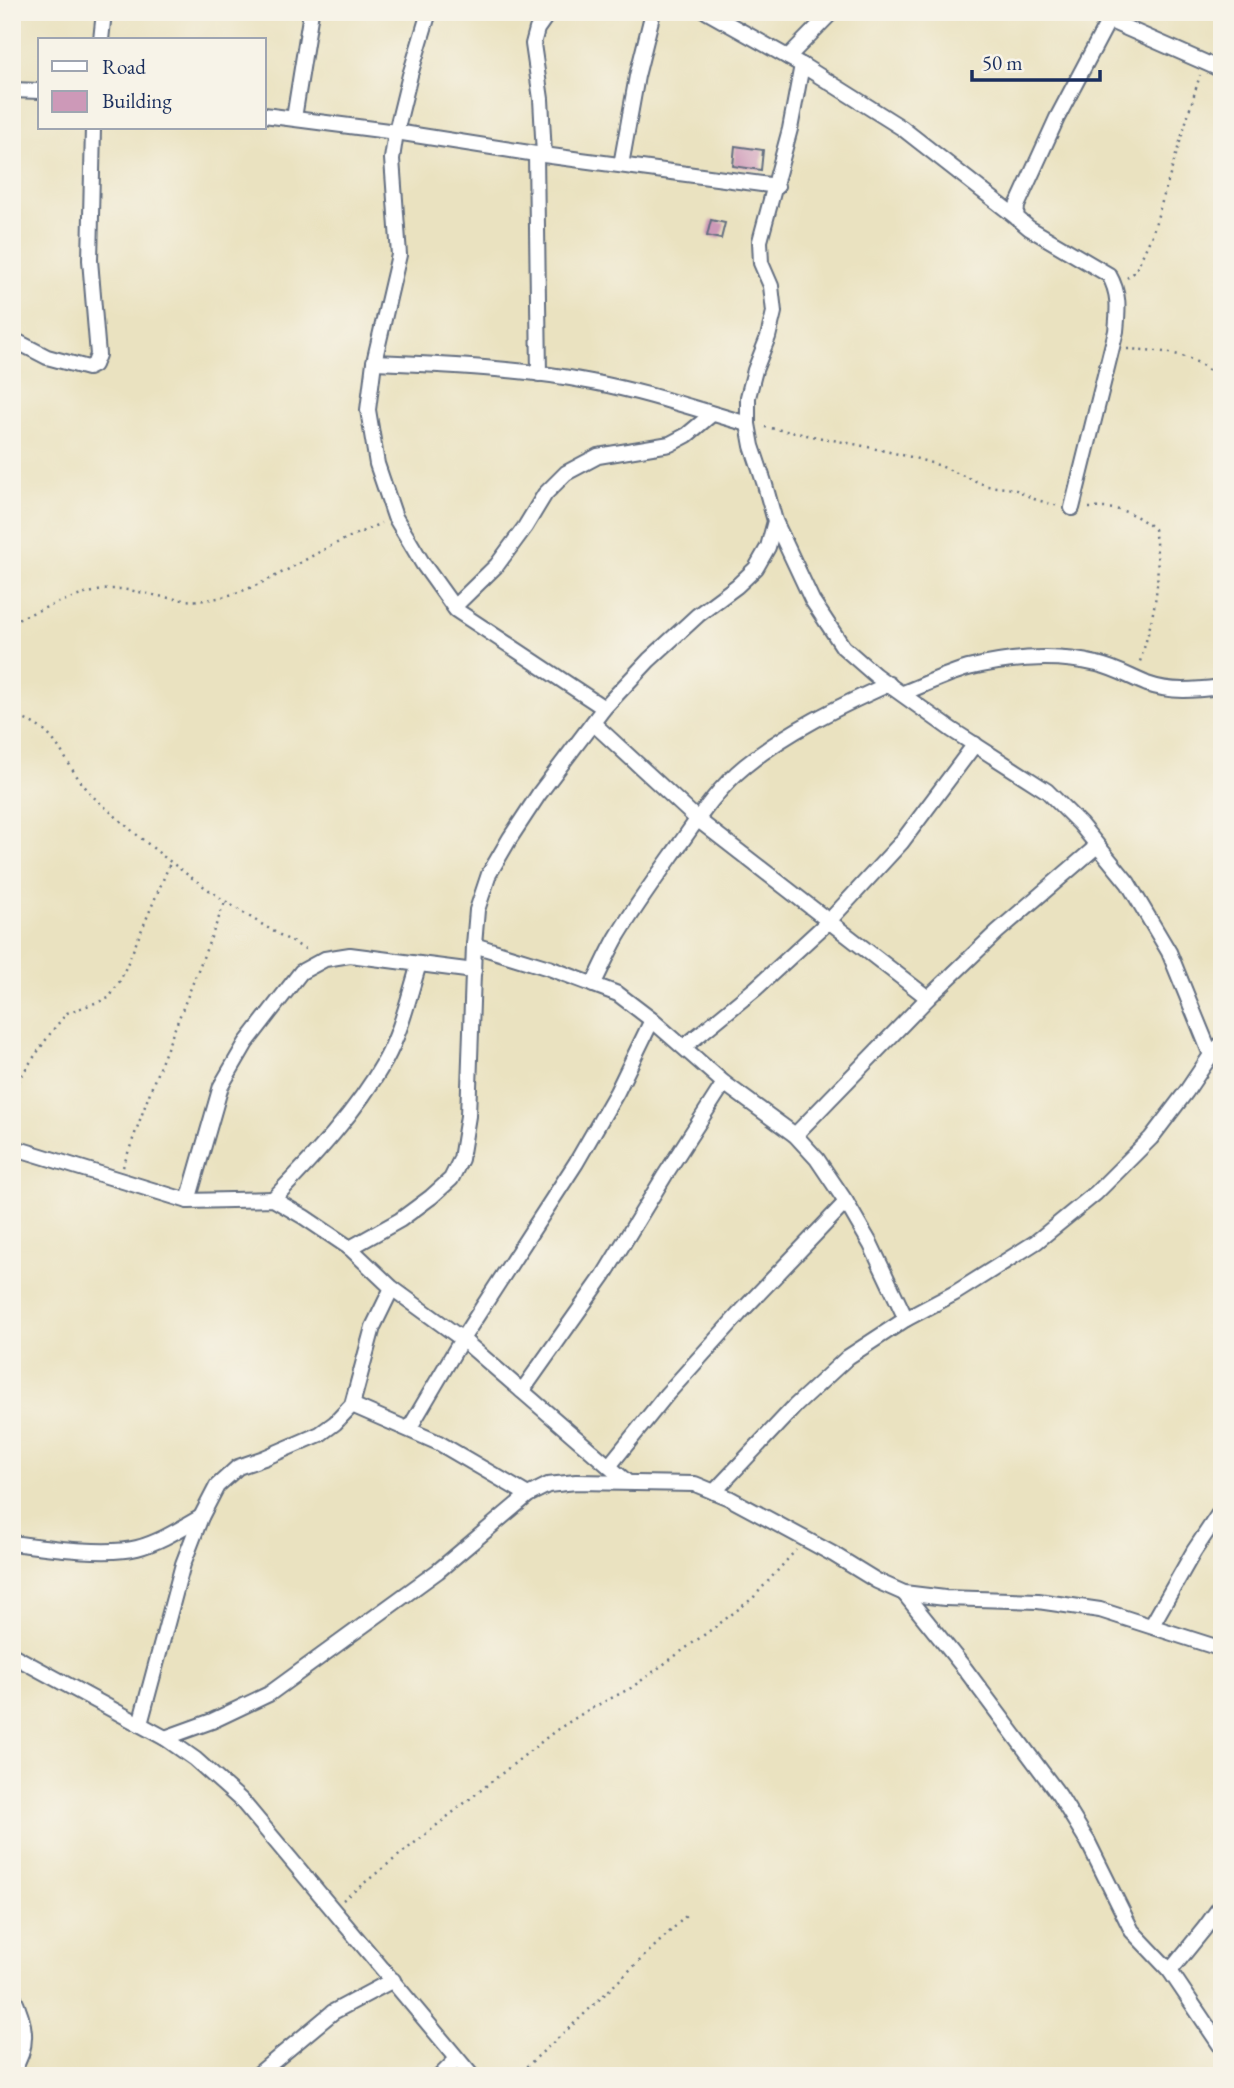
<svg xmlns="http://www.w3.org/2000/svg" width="1234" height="2088" viewBox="0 0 1234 2088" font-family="'EB Garamond',serif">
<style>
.building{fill:#cd99b8}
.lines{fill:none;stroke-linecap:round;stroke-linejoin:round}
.minor-casing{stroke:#636e80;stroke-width:18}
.path{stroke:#636e80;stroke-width:2.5;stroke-dasharray:2 5;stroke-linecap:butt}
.minor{stroke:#fff;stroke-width:14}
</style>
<rect width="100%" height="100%" fill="#f7f3e8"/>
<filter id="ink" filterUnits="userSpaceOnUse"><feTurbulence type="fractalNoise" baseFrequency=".0143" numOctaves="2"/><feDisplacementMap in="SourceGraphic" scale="14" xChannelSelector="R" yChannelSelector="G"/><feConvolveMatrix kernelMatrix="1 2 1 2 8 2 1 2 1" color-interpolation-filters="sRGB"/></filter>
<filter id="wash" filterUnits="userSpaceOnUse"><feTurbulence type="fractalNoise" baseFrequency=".00686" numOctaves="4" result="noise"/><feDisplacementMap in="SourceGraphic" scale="28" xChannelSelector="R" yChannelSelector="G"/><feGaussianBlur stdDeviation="1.57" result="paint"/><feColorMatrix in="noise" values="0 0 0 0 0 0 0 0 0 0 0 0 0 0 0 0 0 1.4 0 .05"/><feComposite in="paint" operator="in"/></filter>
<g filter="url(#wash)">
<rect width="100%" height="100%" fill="#eae2c0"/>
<g id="blocks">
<g class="building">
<path d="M735,146L763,150L761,170L733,166Z"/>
<path d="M711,220L725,223L721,239L707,236Z"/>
</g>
</g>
</g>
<g filter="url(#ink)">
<use href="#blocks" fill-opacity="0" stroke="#636e80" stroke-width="2"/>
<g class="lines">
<g class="minor-casing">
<g id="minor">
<path d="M429,12L410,75L396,132L392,159L399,255L374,362L368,410L377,464L395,517L423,564L456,610L604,708"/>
<path d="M707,12L802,65L902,128L1016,217"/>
<path d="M1090,12L1222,70"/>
<path d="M101,40L104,12"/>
<path d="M788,57L832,12"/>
<path d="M12,90L40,91"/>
<path d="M264,115L396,132L536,154L777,186"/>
<path d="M294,118L311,12"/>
<path d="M536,154L539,374"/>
<path d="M544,155L541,99L533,44L537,29L549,12"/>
<path d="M621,165L637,76L653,12"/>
<path d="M12,339L47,357L88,368L94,365L98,355L90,260L93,128"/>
<path d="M374,362C447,365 521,368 592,382C645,392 696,409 748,424"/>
<path d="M1072,508L1116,331C1118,310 1120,294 1109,275L1029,228L1016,217L1017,206L1057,118L1113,12"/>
<path d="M775,521L812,600L843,647L875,675L952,730L1047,791L1080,824L1128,883L1169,952L1211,1055"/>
<path d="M454,607L497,565L525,527L545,494L566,473L598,456L670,444L687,435L712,414"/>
<path d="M903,693C924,685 946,674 968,668C1009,658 1056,654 1097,664C1115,668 1130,677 1147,684C1172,693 1196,690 1222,687"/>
<path d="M593,723L697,819L928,998"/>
<path d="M474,945L549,968L618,994L652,1020L724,1083L795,1135L817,1159L846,1202L871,1245L906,1319"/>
<path d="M593,985C601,969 608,953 617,937C636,905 658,875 680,844C699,817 719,787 745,766C788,731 838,707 889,684"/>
<path d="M684,1047L755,989L828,922L901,843L975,744"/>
<path d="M795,1135L928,998L997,932L1097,846"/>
<path d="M12,1147L188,1201L273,1199L304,1217L350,1248L392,1288L462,1339L627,1482"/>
<path d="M273,1199C314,1157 356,1112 385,1061C401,1032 409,996 419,964"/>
<path d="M188,1201L221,1086L246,1043L301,972L325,959L350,955L474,971"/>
<path d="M350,1248L400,1220L431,1197L451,1179L461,1159L468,1116L474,945L477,910L489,874L510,838L539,794L604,708L649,660L698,615L737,586L756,568L768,547L775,521L765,485L752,446L748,424V397L755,370L768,337L774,312L771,286L761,263L760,241L790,129L802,65"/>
<path d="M522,1391L604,1275L665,1175L724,1083"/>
<path d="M352,1405L439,1443L528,1495"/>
<path d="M409,1429L462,1339L576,1163L617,1092L652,1020"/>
<path d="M609,1466L667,1394L739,1314L846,1202"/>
<path d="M714,1492L795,1406L848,1357L906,1319L955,1293L1036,1242L1096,1193L1151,1138L1186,1092L1211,1055L1222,1043"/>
<path d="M12,1543C45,1547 106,1556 137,1548C160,1542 180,1529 201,1517"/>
<path d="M904,1593L965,1669L1059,1795L1088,1842L1132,1931L1170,1971L1222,2048"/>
<path d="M1152,1625L1194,1551L1222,1509"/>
<path d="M12,1655L165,1738L195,1759L242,1801L472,2076"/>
<path d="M140,1724L183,1564L201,1517L217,1486L238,1467L264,1458L320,1434L335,1423L352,1405L373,1327L392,1288"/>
<path d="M165,1738L212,1721L269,1694L438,1571L528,1495L548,1485L576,1482L695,1484L729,1498L770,1520L833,1554L877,1581L904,1593L945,1598L1038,1601L1100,1610L1222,1649"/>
<path d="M1170,1971L1204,1929L1222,1904"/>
<path d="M12,1994C25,2022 31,2044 12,2072"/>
<path d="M256,2076L333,2012L393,1980"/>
<path d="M440,2076L457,2059"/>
</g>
</g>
<g class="path">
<path d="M1127,278L1135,272L1152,235L1200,75"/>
<path d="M1127,349C1165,351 1197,352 1222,384"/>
<path d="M765,427L859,445L911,457L938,465L987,486L1014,489L1034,499L1058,506"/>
<path d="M1089,508C1117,507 1133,511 1154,529C1163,582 1154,615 1139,665"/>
<path d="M12,621C41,610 90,587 120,589C148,592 177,603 205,600C248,595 286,570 323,550C342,540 362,532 381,523"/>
<path d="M12,716C59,727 60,758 86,788C93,798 104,806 113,814C172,867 239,914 309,951"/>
<path d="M12,1094L23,1073L52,1031L67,1013L109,998L120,981L171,861"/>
<path d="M123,1167L154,1081L225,902"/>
<path d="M343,1900L555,1731L588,1710L631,1688L719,1624L753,1598L796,1550"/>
<path d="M516,2076L578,2020L686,1916"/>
</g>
<use href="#minor" class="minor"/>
</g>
</g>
<rect width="1234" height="2088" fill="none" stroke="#f7f3e8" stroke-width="42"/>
<rect x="38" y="38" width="228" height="91" fill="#f7f3e8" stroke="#9fa5b1" stroke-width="2"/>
<rect x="52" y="61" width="35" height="10" fill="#ffffff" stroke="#9fa5b1" stroke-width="2"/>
<text x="102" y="74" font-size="21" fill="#1b2f5e">Road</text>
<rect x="52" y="91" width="35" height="21" fill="#cd99b8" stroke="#9fa5b1" stroke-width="2"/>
<text x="102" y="108" font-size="21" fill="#1b2f5e">Building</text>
<path d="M972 70v10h128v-10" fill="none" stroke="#1b2f5e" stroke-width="3.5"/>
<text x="982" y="70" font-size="21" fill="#1b2f5e" stroke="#f7f3e8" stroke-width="5" paint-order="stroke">50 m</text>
</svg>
